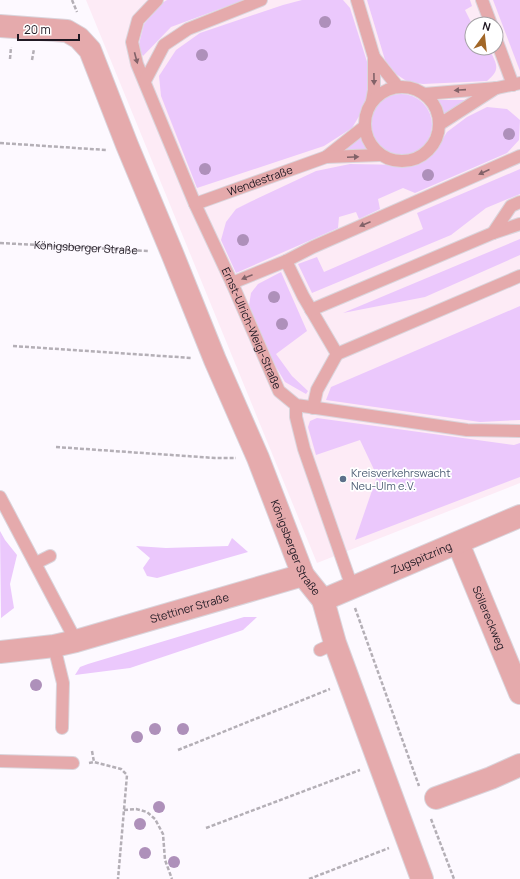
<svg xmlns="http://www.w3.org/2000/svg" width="520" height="879" viewBox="0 0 520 879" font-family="Manrope,sans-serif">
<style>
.commercial{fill:#fdebf6;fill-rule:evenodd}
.green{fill:#ebc8fc}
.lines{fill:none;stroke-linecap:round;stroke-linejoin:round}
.service-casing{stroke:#dad5dc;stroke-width:14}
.minor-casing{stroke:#dad5dc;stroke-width:24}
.path{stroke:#b4afb6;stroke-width:2.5;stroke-dasharray:4 2;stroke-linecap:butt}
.service{stroke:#e5aaac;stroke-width:12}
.minor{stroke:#e5aaac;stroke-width:22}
.tree{fill:#ae90ba}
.oneway{fill:#826268}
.service-dot{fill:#5c6f8a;stroke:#fff;stroke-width:1.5}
.labels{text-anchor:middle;stroke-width:3.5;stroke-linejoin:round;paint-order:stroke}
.street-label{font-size:11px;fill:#201923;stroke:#fff}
.service-label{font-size:11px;fill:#4e5e75;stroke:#fff;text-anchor:start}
</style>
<rect width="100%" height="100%" fill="#fdf9ff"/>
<path class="commercial" d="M86,0H520V483L317,563ZM472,24H496V48H472Z"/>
<g class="green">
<path d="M167,0H244L171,27L143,56L138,48L144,24L162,3Z"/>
<path d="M302,0H343L350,8L369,68V90L364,108L352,128L324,146L197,188L161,96L159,76L176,50L200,33L283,5Z"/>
<path d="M367,0H470L472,6L465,10L472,24V48H489C496,64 502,69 487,81L423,84L408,82L396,74L385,60Z"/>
<path d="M493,0H520V71Z"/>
<circle cx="401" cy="125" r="31"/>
<path d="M435,100H465L442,119L440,108Z"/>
<path d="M487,107L507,109L520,120L519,140L507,153L415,193L403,188L378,199L380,209L359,219L356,212L339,217L338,228L236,273L221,240L226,222L236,209L252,201L316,171L350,164L405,165L426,158L440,143L447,132L467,117Z"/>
<path d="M363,134L365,142L372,150L341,153Z"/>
<path d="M520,169V194L486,208L451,235L312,293L298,264L317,257L324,272L423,229L417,213Z"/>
<path d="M520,239V255L425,297L343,313Z"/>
<path d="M281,272L307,331L276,354L292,376L308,391L306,394L285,382L270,357L249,305L251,293L258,284Z"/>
<path d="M520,306V420L480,422L326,400L331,387Z"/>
<path d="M317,418L514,445L520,443V477L355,540L377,476L360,440L316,455L308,427L310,421Z"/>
<path d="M0,531L5,540L17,555L10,584L14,608L1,618Z"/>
<path d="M232,538L248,552L157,578L147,576L143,568L150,558L136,546L166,548L228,546Z"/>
<path d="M244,617H257L243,630L130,668L75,675L80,667L88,664Z"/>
</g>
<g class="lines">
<g class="service-casing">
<g id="service">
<path id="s2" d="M157,0L138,20L132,42L137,64L195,204L232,283L279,391L296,405L467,430L520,431"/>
<path d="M357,0L374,57V90L372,101"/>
<path d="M482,0L491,24"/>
<path d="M496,39L513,85"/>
<path d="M374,57L398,87"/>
<path d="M145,81L164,45L188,29L261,0"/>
<circle cx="402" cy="124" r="37"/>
<path d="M424,94L497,88L520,83"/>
<path d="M440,124L496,88"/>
<path d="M326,157L364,127"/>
<path id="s3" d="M195,204L326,157L380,155"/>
<path d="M493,233L520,224"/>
<path d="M286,261L303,296L337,354L520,276"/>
<path d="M232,283L286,261L313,247L520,156"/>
<path d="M311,310L493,233L511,206L520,202"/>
<path d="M296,405V417L304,449L352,587"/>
<path d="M313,408L317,390L337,354"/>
<path d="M0,497L76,641"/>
<path d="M36,563L50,556"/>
<path d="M54,646L63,683L62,728"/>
<path d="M320,650L335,643"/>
<path d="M0,761L73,763"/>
</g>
</g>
<g class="minor-casing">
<g id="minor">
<path id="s4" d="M0,26L67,31L79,38L90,50L127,145L172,253L215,360L258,458L303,575L323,600L335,643L422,879"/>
<path id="s5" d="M458,543L520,693"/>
<path id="s6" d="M323,600L520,516"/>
<path id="s7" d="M0,652L54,646L76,641L303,575"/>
<path d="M436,798L491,778L520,765"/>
</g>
</g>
<g class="path">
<path d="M72,0L77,12"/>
<path d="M10,59L11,47"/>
<path d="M32,60L34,49"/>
<path d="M0,143L106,150"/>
<path id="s1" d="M0,243L148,251"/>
<path d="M13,346L192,358"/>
<path d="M56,447L215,458H236"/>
<path d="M355,608L419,786"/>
<path d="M178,750L330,689"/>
<path d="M92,751L94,762"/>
<path d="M89,763L94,762L121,769L127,775L118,879"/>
<path d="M124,810L136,809L147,812L155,819L163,834L165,860L172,879"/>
<path d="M431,819L454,879"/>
<path d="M206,828L360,770"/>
<path d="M309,879L389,848"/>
</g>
<use href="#service" class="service"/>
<use href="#minor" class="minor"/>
</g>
<g class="tree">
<circle cx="325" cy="22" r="6"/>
<circle cx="202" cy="55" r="6"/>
<circle cx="509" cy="134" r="6"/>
<circle cx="205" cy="169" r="6"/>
<circle cx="428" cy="175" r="6"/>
<circle cx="243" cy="240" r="6"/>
<circle cx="274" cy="297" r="6"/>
<circle cx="282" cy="324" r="6"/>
<circle cx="36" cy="685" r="6"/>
<circle cx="155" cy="729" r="6"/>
<circle cx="183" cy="729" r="6"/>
<circle cx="137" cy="737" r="6"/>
<circle cx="159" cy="807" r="6"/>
<circle cx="140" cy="824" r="6"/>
<circle cx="145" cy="853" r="6"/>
<circle cx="174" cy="862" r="6"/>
</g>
<defs><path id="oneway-solid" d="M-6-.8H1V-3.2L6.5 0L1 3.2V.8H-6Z"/></defs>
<g class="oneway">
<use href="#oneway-solid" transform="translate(136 58) rotate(75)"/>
<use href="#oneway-solid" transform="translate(374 79) rotate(89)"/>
<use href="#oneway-solid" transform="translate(460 90) rotate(176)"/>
<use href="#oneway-solid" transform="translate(353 157) rotate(-2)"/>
<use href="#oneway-solid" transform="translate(484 172) rotate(156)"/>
<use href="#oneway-solid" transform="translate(365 224) rotate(157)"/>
<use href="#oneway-solid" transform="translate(247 277) rotate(158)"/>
</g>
<circle class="service-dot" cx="343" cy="479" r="4"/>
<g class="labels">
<g class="street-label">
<text dy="4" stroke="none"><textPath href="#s3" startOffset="69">Wendestraße</textPath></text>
<text dy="4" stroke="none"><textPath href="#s1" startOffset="86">Königsberger Straße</textPath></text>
<text dy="4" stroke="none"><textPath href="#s2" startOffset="361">Ernst-Ulrich-Weigl-Straße</textPath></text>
<text dy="4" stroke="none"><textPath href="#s4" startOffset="636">Königsberger Straße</textPath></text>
<text dy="4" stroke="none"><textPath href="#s6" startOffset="107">Zugspitzring</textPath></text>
<text dy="4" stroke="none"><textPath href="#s7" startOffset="195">Stettiner Straße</textPath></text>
<text dy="4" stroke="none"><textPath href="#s5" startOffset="81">Söllereckweg</textPath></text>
</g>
<g class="service-label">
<text x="351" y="477">Kreisverkehrswacht<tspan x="351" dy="13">Neu-Ulm e.V.</tspan></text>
</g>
</g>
<g transform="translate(484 36) rotate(15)"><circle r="19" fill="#ffffff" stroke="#a6a3a7"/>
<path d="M0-3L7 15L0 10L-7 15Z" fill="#a26727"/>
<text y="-6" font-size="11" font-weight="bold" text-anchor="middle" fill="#201923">N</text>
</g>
<path d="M18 34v6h61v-6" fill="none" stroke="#201923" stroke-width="2"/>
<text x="24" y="34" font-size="12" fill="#201923" stroke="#ffffff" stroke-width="3" paint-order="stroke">20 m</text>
</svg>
